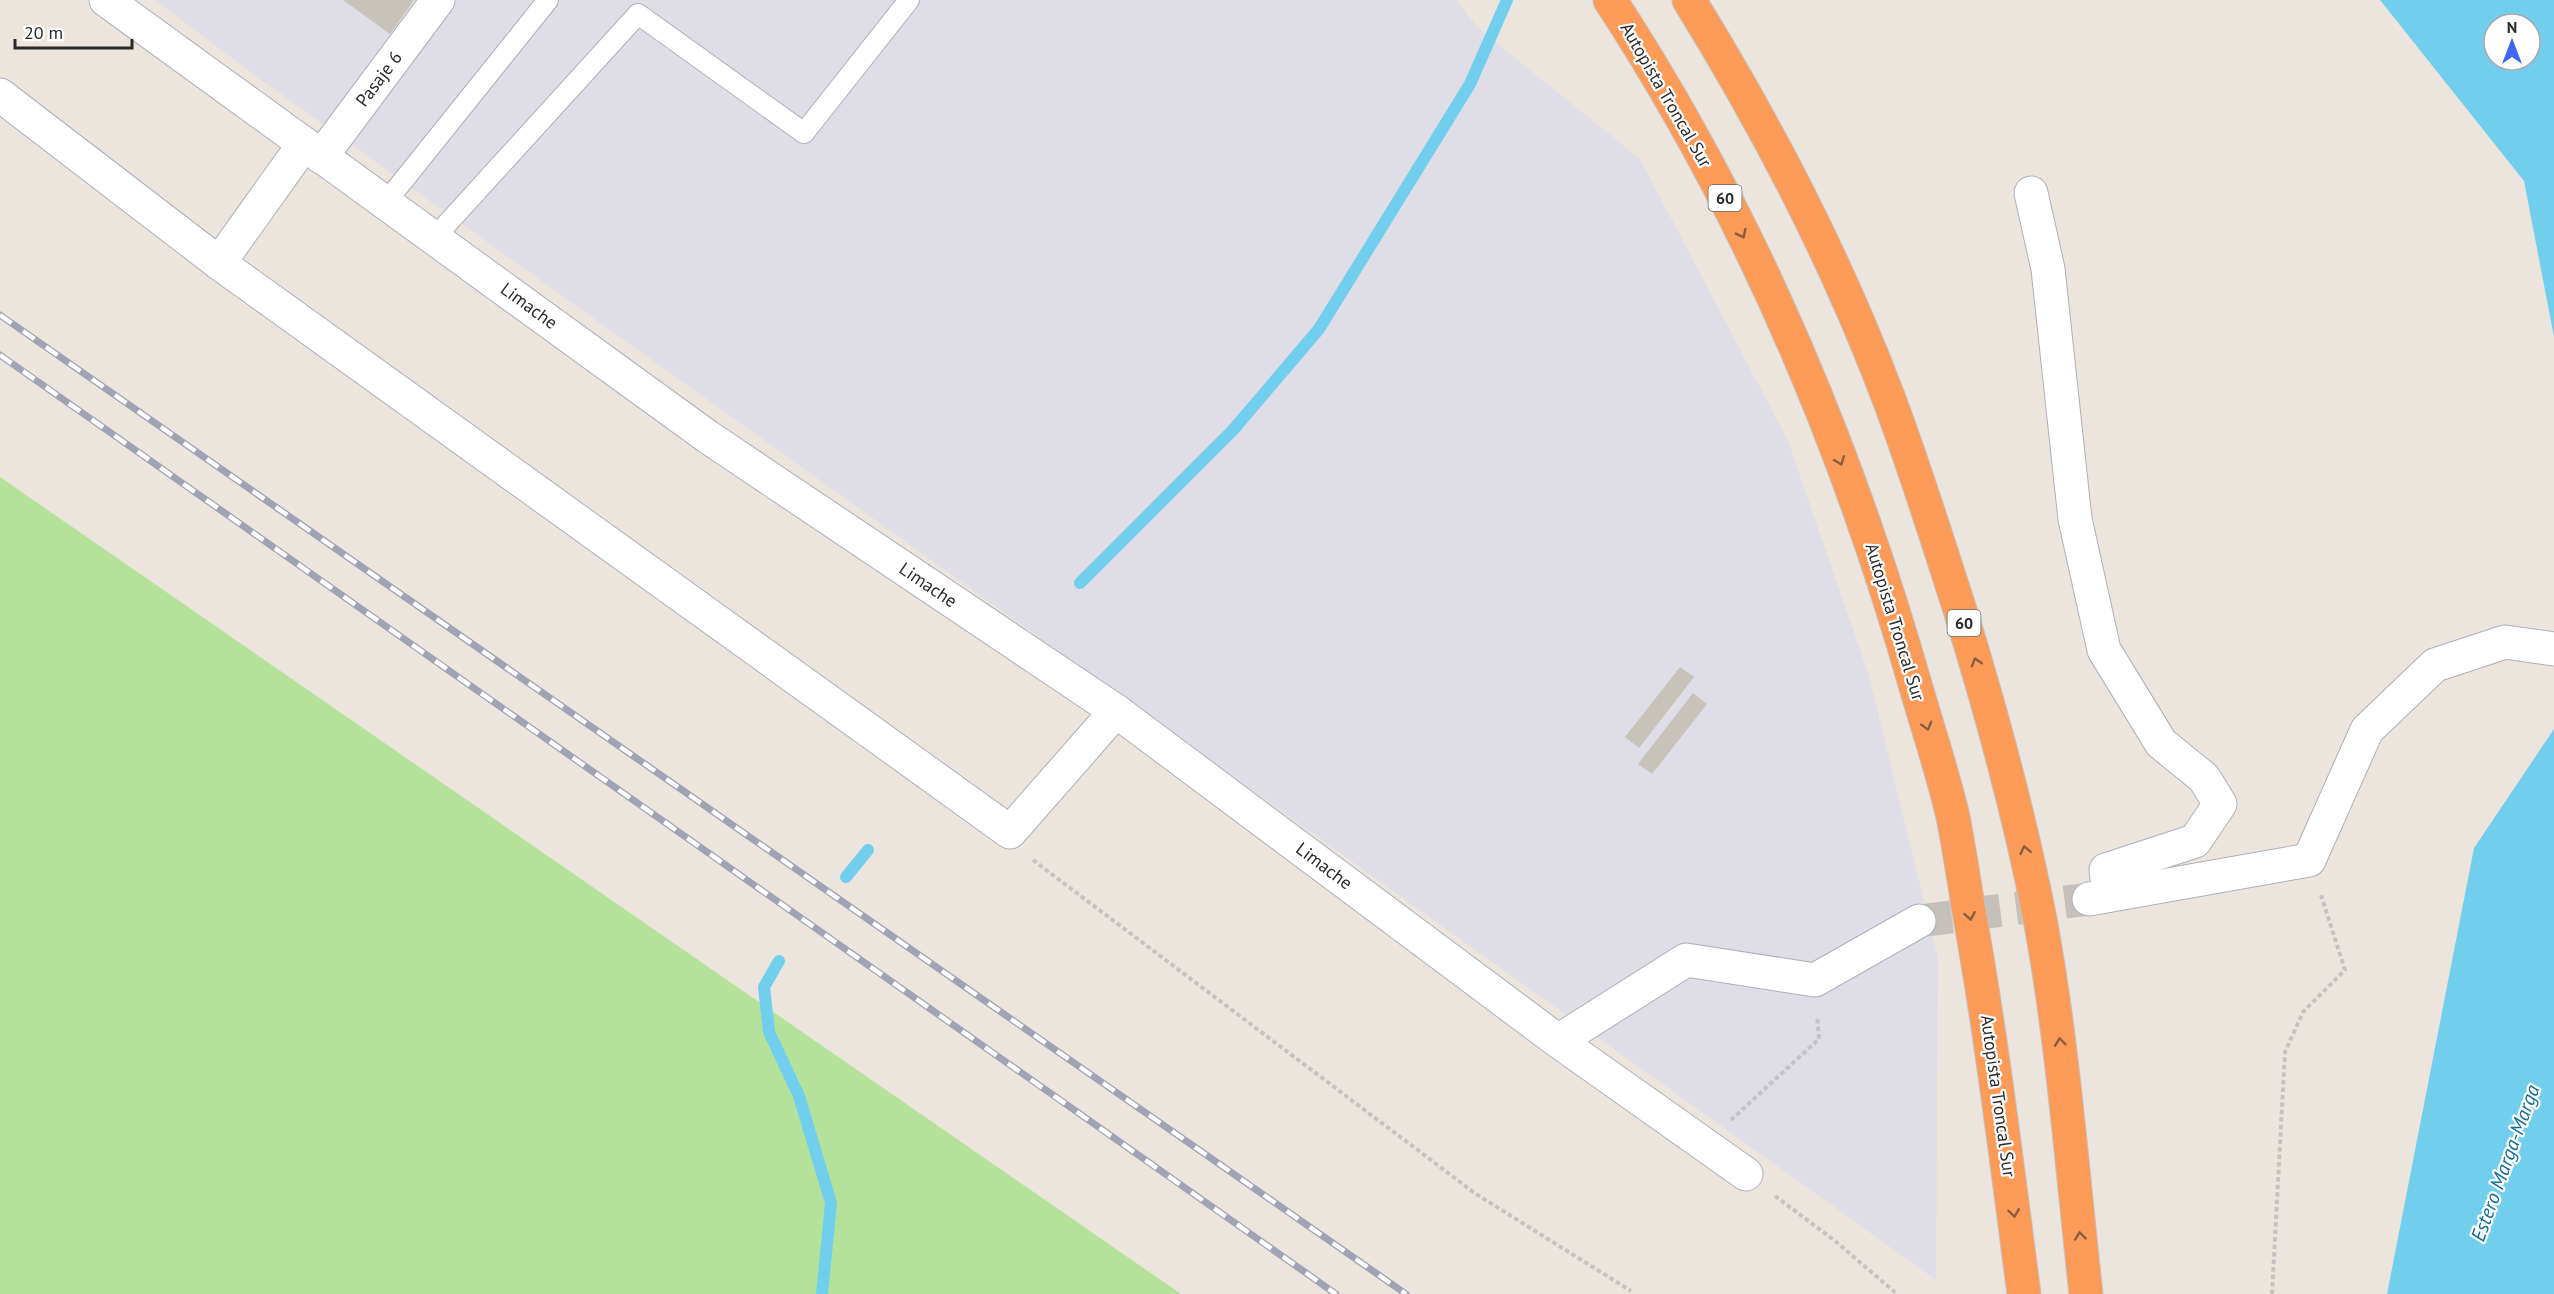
<svg xmlns="http://www.w3.org/2000/svg" width="2554" height="1294" viewBox="0 0 2554 1294" font-family="'PT Sans',sans-serif">
<style>
.industrial{fill:#dfdde5}
.green{fill:#b4e29a}
.water{fill:#71cfed;fill-rule:evenodd}
.lines{fill:none;stroke-linecap:round;stroke-linejoin:round}
.stream{stroke:#71cfed;stroke-width:12}
.building{fill:#c7c3bb}
.street-tunnel{stroke:#c5c0b9;stroke-width:33;stroke-dasharray:33 16;stroke-linecap:butt}
.lane-casing{stroke:#adb0ba;stroke-width:22}
.street-casing{stroke:#adb0ba;stroke-width:35}
.highway-casing{stroke:#c3c3c3;stroke-width:35}
.path{stroke:#c3c3c3;stroke-width:4;stroke-dasharray:4.5 3;stroke-linecap:butt}
.lane{stroke:#fff;stroke-width:20}
.street{stroke:#fff;stroke-width:33}
.highway{stroke:#fc9b58;stroke-width:33}
.rail-casing{stroke:#9fa3b4;stroke-width:7}
.rail{stroke:#fff;stroke-width:4.5;stroke-dasharray:14;stroke-linecap:butt}
.oneway{stroke:#885d3f}
.labels{text-anchor:middle;stroke-width:4.5;stroke-linejoin:round;paint-order:stroke}
.shield{fill:#fff;stroke:#6a6a6a;stroke-width:1.5}
.shield-label{font-size:16px;font-weight:bold;fill:#2a2a2a}
.street-label{font-size:18px;fill:#2a2a2a;stroke:#fff}
.water-label{font-size:20px;font-style:italic;fill:#0f6d99;stroke:#fff}
</style>
<rect width="100%" height="100%" fill="#ece5dd"/>
<path class="industrial" d="M155,0H1457L1478,28L1640,159L1788,441L1868,673L1938,958L1936,1280L264,82Z"/>
<path class="green" d="M0,477L1181,1294H0Z"/>
<g class="water">
<path d="M2380,0H2554V337L2524,181ZM2494,24H2530V60H2494Z"/>
<path d="M2554,729V1294H2387L2474,848Z"/>
</g>
<g class="lines">
<g class="stream">
<path d="M1080,583L1233,430L1319,329L1470,84L1507,0"/>
<path d="M846,877L868,850"/>
<path d="M779,961L764,987L769,1032L799,1096L831,1203L822,1294"/>
</g>
</g>
<g class="building">
<path d="M343,0H414L390,34Z"/>
<path d="M1680,667L1694,677L1639,748L1625,737Z"/>
<path d="M1693,693L1707,704L1652,774L1638,764Z"/>
</g>
<g class="lines">
<path class="street-tunnel" d="M1919,921L2089,899"/>
<g class="lane-casing">
<g id="lane">
<path d="M386,202L548,0"/>
<path d="M435,237L638,14L804,133L909,0"/>
</g>
</g>
<g class="street-casing">
<g id="street">
<path d="M106,0L708,437L1116,711L1558,1041L1746,1174"/>
<path d="M0,95L219,263L1010,832L1116,711"/>
<path d="M321,157L438,0"/>
<path d="M2031,193L2048,269L2075,519L2104,650L2161,743L2204,778L2220,804L2195,841L2106,870L2109,895"/>
<path d="M219,263L304,144"/>
<path d="M2089,899L2309,860L2367,730L2435,665L2505,642L2554,649"/>
<path d="M1558,1041L1686,960L1815,980L1919,921"/>
</g>
</g>
<g class="highway-casing">
<g id="highway">
<path d="M1610,0C1748,211 1848,448 1917,691C1929,732 1943,774 1953,817C1959,848 1964,880 1969,912C1992,1039 2007,1166 2024,1294"/>
<path d="M1689,0C1765,123 1832,251 1884,386C1912,458 1935,533 1959,607C1991,710 2019,813 2040,919C2063,1043 2072,1169 2086,1294"/>
</g>
</g>
<g class="path">
<path d="M1033,860L1476,1194L1631,1291"/>
<path d="M1731,1120L1819,1039L1817,1016"/>
<path d="M1775,1196L1834,1240L1897,1294"/>
<path d="M2272,1294L2285,1052L2303,1012L2345,970L2321,895"/>
</g>
<use href="#lane" class="lane"/>
<use href="#street" class="street"/>
<use href="#highway" class="highway"/>
<g class="rail-casing">
<g id="rail">
<path d="M0,315L1406,1294"/>
<path d="M0,355L1336,1294"/>
</g>
</g>
<use href="#rail" class="rail"/>
</g>
<defs><path id="oneway-chevron" d="M-2-3.5L2.5 0L-2 3.5" fill="none" stroke-width="1.6" stroke-linecap="round" stroke-linejoin="round" transform="scale(1.5)"/></defs>
<g class="oneway">
<use href="#oneway-chevron" transform="translate(1742 234) rotate(64)"/>
<use href="#oneway-chevron" transform="translate(1840 461) rotate(69)"/>
<use href="#oneway-chevron" transform="translate(1976 662) rotate(-107)"/>
<use href="#oneway-chevron" transform="translate(1927 726) rotate(74)"/>
<use href="#oneway-chevron" transform="translate(2025 850) rotate(-102)"/>
<use href="#oneway-chevron" transform="translate(1970 916) rotate(80)"/>
<use href="#oneway-chevron" transform="translate(2060 1042) rotate(-97)"/>
<use href="#oneway-chevron" transform="translate(2014 1213) rotate(82)"/>
<use href="#oneway-chevron" transform="translate(2080 1236) rotate(-96)"/>
</g>
<g class="labels">
<g class="shield">
<rect x="1708.5" y="185" width="33" height="26" rx="4.5"/>
<rect x="1947.5" y="610" width="33" height="26" rx="4.5"/>
</g>
<g class="shield-label">
<text x="1725" y="204">60</text>
<text x="1964" y="629">60</text>
</g>
<g class="street-label">
<text transform="translate(379 79) rotate(-53)" y="6">Pasaje 6</text>
<text transform="translate(1666 95) rotate(60)" y="6">Autopista Troncal Sur</text>
<text transform="translate(529 306) rotate(36)" y="6">Limache</text>
<text transform="translate(928 585) rotate(34)" y="6">Limache</text>
<text transform="translate(1895 622) rotate(73)" y="6">Autopista Troncal Sur</text>
<text transform="translate(1324 866) rotate(37)" y="6">Limache</text>
<text transform="translate(1998 1096) rotate(82)" y="6">Autopista Troncal Sur</text>
</g>
<g class="water-label">
<text transform="translate(2505 1163) rotate(-70)" y="7">Estero Marga-Marga</text>
</g>
</g>
<g transform="translate(2512 42)"><circle r="28" fill="#ffffff" stroke="#aaaaaa" stroke-width="1.5"/>
<path d="M0-4.5L10 22L0 15L-10 22Z" fill="#3f66f7"/>
<text y="-9" font-size="16" font-weight="bold" text-anchor="middle" fill="#2a2a2a">N</text>
</g>
<path d="M15 39v9h117v-9" fill="none" stroke="#2a2a2a" stroke-width="3"/>
<text x="24" y="39" font-size="18" fill="#2a2a2a" stroke="#ffffff" stroke-width="4.5" paint-order="stroke">20 m</text>
</svg>
